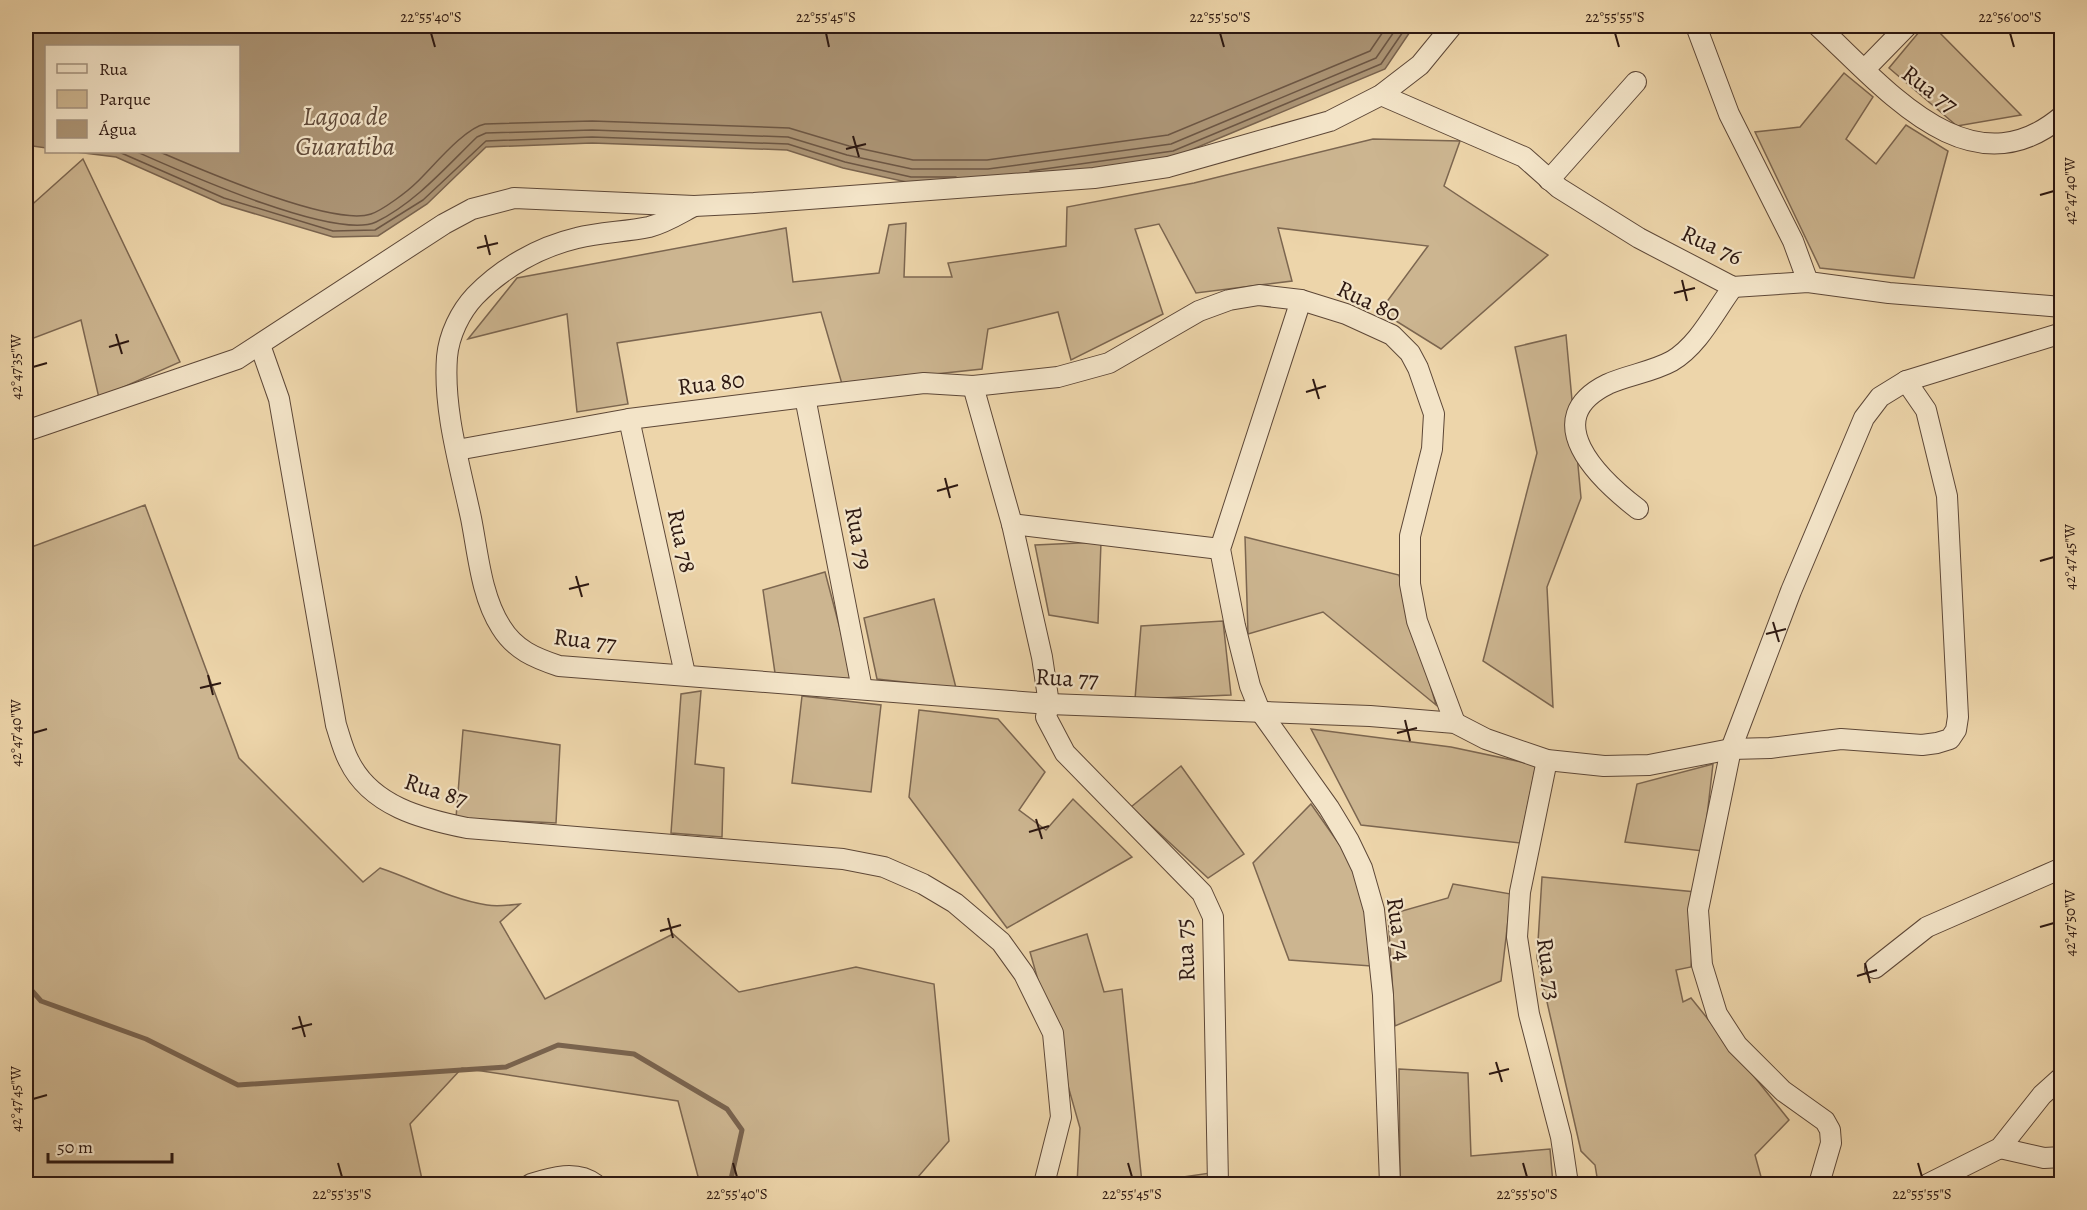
<svg xmlns="http://www.w3.org/2000/svg" width="2087" height="1210" viewBox="0 0 2087 1210" font-family="Alegreya,serif">
<style>
.green{fill:#ccb590;stroke:#7c6650;stroke-width:1.5}
.water{fill:#ac9576;stroke:#79634e;stroke-width:1.5}
.lines{fill:none;stroke-linecap:round;stroke-linejoin:round}
.shore{stroke:#6c5644;stroke-width:1.5}
.stream{stroke:#79634e;stroke-width:5}
.street-casing{stroke:#5d4737;stroke-width:22}
.street{stroke:#f3e4c8;stroke-width:20}
.ticks{fill:none;stroke:#2d1811;stroke-width:2}
.labels{text-anchor:middle;stroke-width:4.5;stroke-linejoin:round;paint-order:stroke}
.street-label{font-size:24px;fill:#2d1811;stroke:#f3e4c8}
.water-label{font-size:26px;font-style:italic;fill:#604a39;stroke:#f3e4c8}
.neatline{fill:none;stroke:#2d1811;stroke-width:2}
.ticks-label{font-size:15px;text-anchor:middle;fill:#2d1811}
</style>
<rect width="100%" height="100%" fill="#edd5aa"/>
<filter id="stains"><feTurbulence type="fractalNoise" baseFrequency=".00333" numOctaves="4"/><feColorMatrix values="0 0 0 0 .2 0 0 0 0 .09 0 0 0 0 .02 0 0 0 .5 -.17"/></filter>
<radialGradient id="worn" r=".72"><stop offset=".6" stop-color="#630" stop-opacity="0"/><stop offset="1" stop-color="#630" stop-opacity=".3"/></radialGradient>
<g class="green">
<path d="M1924,26H1933L2021,115L1957,126L1889,68Z"/>
<path d="M1844,73L1873,97L1846,139L1876,164L1906,125L1948,151L1914,278L1820,268L1755,132L1800,127Z"/>
<path d="M1373,139L1460,141L1444,186L1548,255L1441,349L1380,311L1428,246L1278,228L1292,281L1196,293L1159,224L1135,229L1163,314L1071,360L1058,312L988,329L982,369L842,384L821,312L617,343L628,404L577,412L567,314L468,339L517,278L786,228L793,282L879,273L889,225L906,223L904,277H952L948,263L1066,246L1067,207L1194,183Z"/>
<path d="M83,159L180,362L99,398L81,320L26,341V210Z"/>
<path d="M1566,335L1581,498L1547,587L1553,707L1483,661L1537,453L1515,347Z"/>
<path d="M145,505L239,758L363,882L380,868C416,880 449,899 487,905C498,907 510,905 520,904L500,922L545,999L673,934L739,992L856,967L934,984L949,1141L912,1184H700L678,1101L462,1068L410,1124L423,1184H26V549Z"/>
<path d="M1245,537L1399,575L1436,705L1323,612L1248,634Z"/>
<path d="M1101,542L1098,623L1049,615L1035,545Z"/>
<path d="M825,572L854,682L775,673L763,590Z"/>
<path d="M934,599L956,688L877,679L864,618Z"/>
<path d="M1223,621L1231,695L1135,699L1141,626Z"/>
<path d="M701,691L695,764L724,768L722,837L671,833L681,694Z"/>
<path d="M802,696L881,705L871,792L792,783Z"/>
<path d="M919,710L998,719L1045,772L1019,810L1046,830L1073,799L1132,857L1007,928L909,797Z"/>
<path d="M1311,729L1451,747L1536,765L1520,843L1361,825Z"/>
<path d="M463,730L560,745L556,823L456,818Z"/>
<path d="M1713,764L1703,851L1625,842L1637,784Z"/>
<path d="M1181,766L1244,854L1208,878L1131,807Z"/>
<path d="M1311,804L1363,878L1371,966L1289,960L1253,863Z"/>
<path d="M1542,877L1696,892L1691,967L1676,970L1683,1002L1691,998L1789,1120L1755,1155L1763,1184H1592L1597,1177L1595,1165L1581,1151L1537,958Z"/>
<path d="M1453,884L1511,894L1501,981L1395,1026L1388,915L1448,898Z"/>
<path d="M1087,934L1104,992L1122,989L1142,1183L1210,1173L1211,1184H1077L1080,1128L1030,952Z"/>
<path d="M1399,1069L1468,1073L1471,1156L1550,1149L1553,1184H1400Z"/>
</g>
<path class="water" d="M26,26H1414L1385,69L1174,157L1070,172L911,183L843,168L787,150L592,143L486,147L427,204L378,236L333,237L222,204L116,157L76,152H238V46H46V148L26,145Z"/>
<g class="lines">
<g class="shore">
<path d="M119,152L224,198L333,231L375,230L423,200L486,141L592,137L788,144L845,162L911,177H956"/>
<path d="M137,152C180,171 335,241 376,222C415,203 446,167 477,137L486,133L592,130L788,137L847,155L912,169H988L1171,144L1376,58L1398,26"/>
<path d="M160,152C200,169 332,227 371,214C383,210 408,191 416,183C432,168 464,128 485,124L592,121L789,128L849,146L913,160H987L1168,135L1370,51L1387,26"/>
<path d="M1030,171L1173,151L1381,64L1407,26"/>
</g>
<path class="stream" d="M26,984L41,1001L146,1039L238,1085L506,1067L558,1045L634,1054L727,1109L742,1130L731,1179L734,1184"/>
<g class="street-casing">
<g id="street">
<path d="M1696,26L1729,114L1793,241L1808,282"/>
<path d="M1818,26C1883,85 1969,195 2062,116"/>
<path d="M1865,69L1907,26"/>
<path d="M1381,95L1524,157L1559,188L1639,238L1733,287L1808,282L1889,293L2062,307"/>
<path d="M1549,180L1636,82"/>
<path d="M694,206C679,214 665,223 649,227C625,232 600,232 577,238C539,247 502,268 475,296C460,312 449,335 447,357C443,410 460,466 471,518C478,553 481,596 501,627C515,650 535,658 559,666L1049,704L1370,716L1455,723L1486,739L1547,760L1604,766L1649,765L1731,749L1770,748L1841,739L1922,745L1937,743L1950,739L1956,730L1958,717L1947,496L1926,410L1906,381"/>
<path d="M1301,300L1220,549L1235,626L1250,686L1260,711L1329,808L1349,841L1362,868L1374,910L1383,995L1390,1184"/>
<path d="M260,345L279,399L336,725C340,737 343,750 349,761C371,806 422,819 467,828L843,859L884,867L923,884L955,903L1001,942L1024,974L1053,1033L1061,1117L1044,1184"/>
<path d="M973,386L1012,524L1042,657L1049,704L1046,717L1065,753L1202,893L1213,917L1218,1184"/>
<path d="M805,397L862,689"/>
<path d="M629,419L685,674"/>
<path d="M26,431L237,359L444,224L472,209L514,198L694,206L754,203L1094,178L1168,167L1330,121L1381,95L1420,65L1452,26"/>
<path d="M457,450L629,419L805,397L924,383L973,386L1058,377L1109,363L1199,311L1229,300L1259,295L1301,300L1346,314L1392,335L1410,353L1418,368L1434,414L1433,431L1432,449L1410,536V584L1417,621L1455,723"/>
<path d="M1638,509C1599,479 1536,419 1608,384C1628,375 1652,372 1672,361C1699,345 1715,311 1733,287"/>
<path d="M1012,524L1220,549"/>
<path d="M1547,760L1520,892L1517,937L1529,1014L1561,1137L1568,1184"/>
<path d="M1875,968L1927,927L2062,868"/>
<path d="M2000,1148L2044,1158L2062,1157"/>
<path d="M531,1184C552,1177 577,1170 595,1184"/>
<path d="M1819,1184L1831,1143L1830,1130L1825,1121L1783,1091L1737,1045L1717,1014L1702,965L1698,910L1731,749L1791,591L1864,418L1880,397L1906,381L2062,333"/>
<path d="M1928,1184L2000,1148L2042,1095L2062,1077"/>
</g>
</g>
<use href="#street" class="street"/>
</g>
<path class="ticks" d="M431,33L435,47M826,33L829,47M1220,33L1224,47M1615,33L1619,47M2010,33L2014,47M853,136L859,157M846,149L866,144M2040,195L2054,191M485,235L490,255M477,248L498,243M1682,280L1687,301M1674,293L1695,288M116,334L122,354M109,347L129,341M33,367L47,363M1313,379L1319,399M1306,392L1326,386M945,478L950,498M937,491L958,485M2040,561L2054,557M576,576L582,597M569,589L589,584M1773,622L1779,642M1766,634L1786,629M208,675L213,695M200,688L221,683M1405,720L1410,741M33,733L47,729M1397,733L1417,728M1036,819L1042,839M1029,832L1049,826M668,918L673,938M2040,927L2054,923M660,931L681,925M1865,963L1870,983M1857,976L1877,970M299,1016L305,1037M292,1029L312,1024M1496,1062L1502,1082M1489,1074L1509,1069M33,1099L47,1095M338,1163L342,1177M733,1163L737,1177M1128,1163L1132,1177M1523,1163L1527,1177M1918,1163L1922,1177"/>
<g class="labels">
<g class="street-label">
<text transform="translate(1930 89) rotate(37)" y="8">Rua 77</text>
<text transform="translate(1712 245) rotate(25)" y="8">Rua 76</text>
<text transform="translate(1369 301) rotate(25)" y="8">Rua 80</text>
<text transform="translate(711 383) rotate(-7)" y="8">Rua 80</text>
<text transform="translate(859 538) rotate(79)" y="8">Rua 79</text>
<text transform="translate(682 541) rotate(78)" y="8">Rua 78</text>
<text transform="translate(585 640) rotate(7)" y="8">Rua 77</text>
<text transform="translate(1067 678) rotate(3)" y="8">Rua 77</text>
<text transform="translate(436 790) rotate(18)" y="8">Rua 87</text>
<text transform="translate(1399 929) rotate(82)" y="8">Rua 74</text>
<text transform="translate(1185 950) rotate(-93)" y="8">Rua 75</text>
<text transform="translate(1549 969) rotate(82)" y="8">Rua 73</text>
</g>
<g class="water-label">
<text x="345" y="125">Lagoa de<tspan x="345" dy="30">Guaratiba</tspan></text>
</g>
</g>
<rect width="2087" height="1210" fill="none" stroke="#edd5aa" stroke-width="66"/>
<rect x="45" y="45" width="195" height="108" fill="#f3e4c8" stroke="#a4927f" stroke-width="1.5"/>
<rect x="57" y="64" width="30" height="9" fill="#f3e4c8" stroke="#a4927f" stroke-width="1.5"/>
<text x="99" y="75" font-size="18" fill="#2d1811">Rua</text>
<rect x="57" y="90" width="30" height="18" fill="#ccb590" stroke="#a4927f" stroke-width="1.5"/>
<text x="99" y="105" font-size="18" fill="#2d1811">Parque</text>
<rect x="57" y="120" width="30" height="18" fill="#ac9576" stroke="#a4927f" stroke-width="1.5"/>
<text x="99" y="135" font-size="18" fill="#2d1811">Água</text>
<path d="M48 1153v9h124v-9" fill="none" stroke="#2d1811" stroke-width="3"/>
<text x="57" y="1153" font-size="18" fill="#2d1811" stroke="#f3e4c8" stroke-width="4.5" paint-order="stroke">50 m</text>
<rect x="33" y="33" width="2021" height="1144" class="neatline"/>
<g class="ticks-label">
<text x="431" y="22">22°55'40"S</text>
<text x="826" y="22">22°55'45"S</text>
<text x="1220" y="22">22°55'50"S</text>
<text x="1615" y="22">22°55'55"S</text>
<text x="2010" y="22">22°56'00"S</text>
<text transform="translate(2070 191) rotate(-90)" y="5">42°47'40"W</text>
<text transform="translate(16 367) rotate(-90)" y="5">42°47'35"W</text>
<text transform="translate(2070 557) rotate(-90)" y="5">42°47'45"W</text>
<text transform="translate(16 733) rotate(-90)" y="5">42°47'40"W</text>
<text transform="translate(2070 923) rotate(-90)" y="5">42°47'50"W</text>
<text transform="translate(16 1099) rotate(-90)" y="5">42°47'45"W</text>
<text x="342" y="1199">22°55'35"S</text>
<text x="737" y="1199">22°55'40"S</text>
<text x="1132" y="1199">22°55'45"S</text>
<text x="1527" y="1199">22°55'50"S</text>
<text x="1922" y="1199">22°55'55"S</text>
</g>
<rect width="100%" height="100%" filter="url(#stains)"/>
<rect width="100%" height="100%" fill="url(#worn)"/>
</svg>
